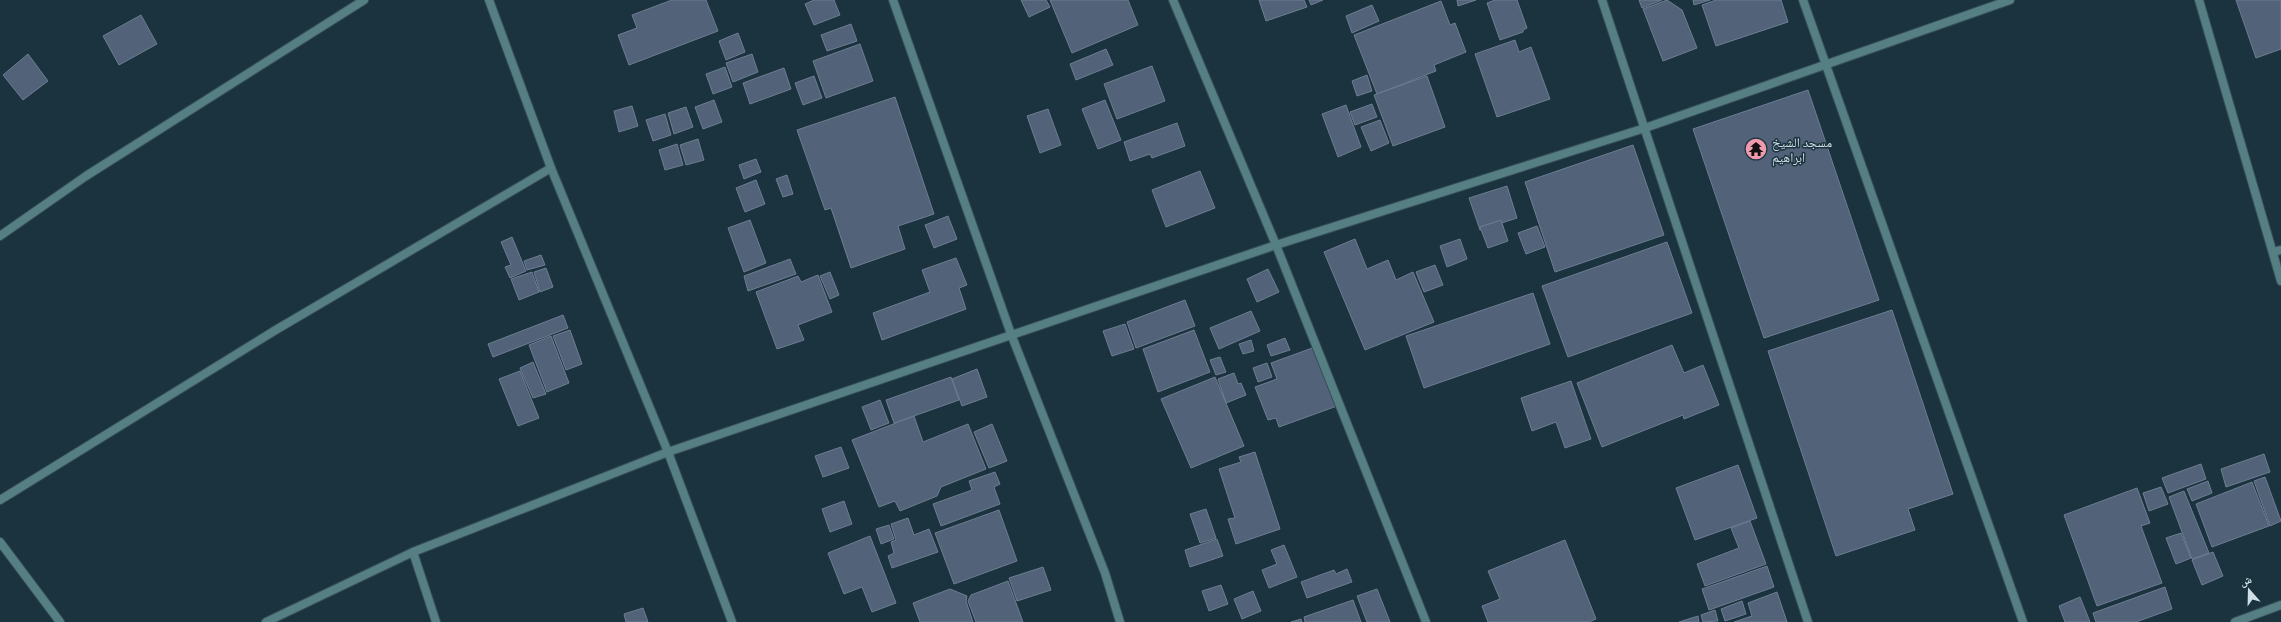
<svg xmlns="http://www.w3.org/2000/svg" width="2281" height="622" viewBox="0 0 2281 622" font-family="'Exo 2','Noto Naskh Arabic',sans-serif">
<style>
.building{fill:#516279;stroke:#6e7d92}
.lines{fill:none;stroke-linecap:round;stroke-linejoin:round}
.minor-casing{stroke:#374f59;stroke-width:10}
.minor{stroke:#557f82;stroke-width:8}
.labels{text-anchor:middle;stroke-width:3;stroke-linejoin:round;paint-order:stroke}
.poi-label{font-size:13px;fill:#d1e0e7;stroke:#1a333e;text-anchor:start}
</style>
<rect width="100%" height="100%" fill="#1a333e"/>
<g class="building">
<path d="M672,0H706L718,31L629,65L618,35L637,28L632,15Z"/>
<path d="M814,0H834L840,15L814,25L805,4Z"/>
<path d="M1021,0H1046L1050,7L1029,17Z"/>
<path d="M1050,0H1128L1138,25L1072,53Z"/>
<path d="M1259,0H1304L1307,7L1266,21Z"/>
<path d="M1309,0H1323L1311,5Z"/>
<path d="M1457,0H1476L1458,6Z"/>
<path d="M1495,0H1517L1527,28L1523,30V32L1500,40L1487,3Z"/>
<path d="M1639,0H1662L1642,8Z"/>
<path d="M1667,0L1682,10L1697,48L1663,61L1643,9Z"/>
<path d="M1693,0H1710L1694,5Z"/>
<path d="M1716,0H1781L1788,22L1716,46L1702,5Z"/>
<path d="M2236,0H2281V49L2256,58Z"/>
<path d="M1441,1L1450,25L1455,23L1466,52L1434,65L1436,71L1377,94L1354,35Z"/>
<path d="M1372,5L1379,21L1352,33L1346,16Z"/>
<path d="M141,15L157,44L119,65L103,36Z"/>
<path d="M851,24L857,41L827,51L821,35Z"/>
<path d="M738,33L745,52L726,60L719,41Z"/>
<path d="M1515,40L1519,52L1531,47L1550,99L1497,117L1475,54Z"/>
<path d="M860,44L873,81L826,98L813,61Z"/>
<path d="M1106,49L1113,65L1076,80L1070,64Z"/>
<path d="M28,54L48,81L23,100L3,75Z"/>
<path d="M752,54L758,72L733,82L726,63Z"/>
<path d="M1152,66L1165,101L1117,119L1104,84Z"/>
<path d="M725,67L732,87L713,94L706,74Z"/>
<path d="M784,68L791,89L750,104L743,83Z"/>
<path d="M1367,75L1372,91L1357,96L1352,81Z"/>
<path d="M814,76L822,98L803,105L795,83Z"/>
<path d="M1427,76L1445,127L1393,146L1374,95Z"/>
<path d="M1808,90L1879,300L1764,338L1693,129Z"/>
<path d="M895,97L934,214L898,226L905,249L851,268L831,208L825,210L797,130Z"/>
<path d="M714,100L722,122L703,129L695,107Z"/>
<path d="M1105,100L1121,140L1098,149L1082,109Z"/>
<path d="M1372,104L1377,117L1355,125L1350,112Z"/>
<path d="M1346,105L1361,147L1338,157L1322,114Z"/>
<path d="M632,106L638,126L619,132L614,111Z"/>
<path d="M686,107L693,127L674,134L668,113Z"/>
<path d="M1048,109L1061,145L1040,153L1027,116Z"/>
<path d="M665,114L671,135L653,141L646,120Z"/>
<path d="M1380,120L1389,143L1371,151L1361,127Z"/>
<path d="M1177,123L1185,146L1152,158L1150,154L1130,161L1124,142Z"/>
<path d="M698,139L704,160L686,165L680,145Z"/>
<path d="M677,144L683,165L665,170L659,150Z"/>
<path d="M1633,145L1664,235L1555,272L1525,182Z"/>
<path d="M756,159L761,172L744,179L739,165Z"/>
<path d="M1200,171L1215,208L1166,227L1152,190Z"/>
<path d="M787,175L793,194L783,197L776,179Z"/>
<path d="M756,180L765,204L745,212L736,188Z"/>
<path d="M1507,186L1517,218L1480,230L1469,198Z"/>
<path d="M948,216L957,239L934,248L925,225Z"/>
<path d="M750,220L766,263L744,272L728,228Z"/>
<path d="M1501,220L1508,241L1488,248L1480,227Z"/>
<path d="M1537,226L1545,247L1526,254L1518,233Z"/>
<path d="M512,237L526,271L510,278L505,267L511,265L501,242Z"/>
<path d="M1355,239L1367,269L1388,260L1396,280L1413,272L1434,322L1365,350L1324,252Z"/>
<path d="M1460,239L1467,259L1447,267L1440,246Z"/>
<path d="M1667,242L1692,313L1568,357L1542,286Z"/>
<path d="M541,255L545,265L527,270L524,261Z"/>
<path d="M956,258L967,285L959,288L966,309L882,340L873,313L930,292L922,270Z"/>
<path d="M790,259L796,274L748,291L744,276Z"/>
<path d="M1435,265L1443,285L1424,292L1416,272Z"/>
<path d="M546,268L553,287L540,292L534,272Z"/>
<path d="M1268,269L1279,292L1257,302L1247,279Z"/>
<path d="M532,272L539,292L519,300L511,279Z"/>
<path d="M830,272L839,295L830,299L820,276Z"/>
<path d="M818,275L832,312L798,325L804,340L777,349L756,292L798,276L801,282Z"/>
<path d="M1533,293L1550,344L1424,388L1406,336Z"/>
<path d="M1185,300L1195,326L1136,348L1127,322Z"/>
<path d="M1892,310L1953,494L1908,509L1915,530L1836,556L1768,351Z"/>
<path d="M1251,311L1260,331L1219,349L1210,328Z"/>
<path d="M563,315L568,328L493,357L488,344Z"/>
<path d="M1125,324L1134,349L1112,356L1103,331Z"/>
<path d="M570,330L582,364L566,370L553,336Z"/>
<path d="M1194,330L1210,372L1158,392L1143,349Z"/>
<path d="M551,336L569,383L547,392L529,345Z"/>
<path d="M1285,338L1290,350L1271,356L1267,345Z"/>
<path d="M1251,340L1254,351L1243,354L1239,344Z"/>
<path d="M1672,345L1684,373L1703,365L1719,405L1684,419L1683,415L1602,447L1577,383Z"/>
<path d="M1315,347L1337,406L1279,427L1276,418L1268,420L1255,387L1277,379L1271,363Z"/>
<path d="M1220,357L1226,372L1216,375L1210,360Z"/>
<path d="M533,362L546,394L533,398L520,368Z"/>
<path d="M1267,363L1272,377L1258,382L1253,368Z"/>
<path d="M977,369L987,397L962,406L952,379Z"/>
<path d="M520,371L539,418L518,426L499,379Z"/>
<path d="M1234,373L1238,384L1241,383L1246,395L1226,403L1218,379Z"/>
<path d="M951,377L959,400L894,423L886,400Z"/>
<path d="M1215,377L1244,446L1191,468L1161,399Z"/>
<path d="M1571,381L1591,439L1565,448L1556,422L1532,431L1521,398Z"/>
<path d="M880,400L889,423L871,430L862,407Z"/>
<path d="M914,416L923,442L968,424L986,469L941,487L937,496L900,511L895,501L879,507L852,440Z"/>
<path d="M992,424L1007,461L989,468L974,432Z"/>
<path d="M841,447L849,468L823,477L815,456Z"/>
<path d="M1255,452L1280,529L1236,544L1228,519L1235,518L1219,469L1241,462L1239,457Z"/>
<path d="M2264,454L2270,472L2226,487L2221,469Z"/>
<path d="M2201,464L2206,479L2168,493L2162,478Z"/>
<path d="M1738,465L1757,518L1695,540L1676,488Z"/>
<path d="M995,472L1000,484L994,487L1000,504L941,526L933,504L972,490L969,481Z"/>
<path d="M2265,477L2281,521L2270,526L2254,481Z"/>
<path d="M2208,481L2212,493L2192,501L2187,489Z"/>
<path d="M2252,482L2269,526L2212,547L2196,504Z"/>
<path d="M2161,487L2168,504L2149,511L2143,493Z"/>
<path d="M2137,488L2150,523L2141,526L2162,583L2097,606L2064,515Z"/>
<path d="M2184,491L2209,553L2192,559L2169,497Z"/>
<path d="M844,501L852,524L830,532L822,509Z"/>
<path d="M1206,509L1216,538L1200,543L1190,514Z"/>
<path d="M999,510L1017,561L954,584L935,533Z"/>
<path d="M908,518L914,535L929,529L938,552L892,568L888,556L894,553L891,542L896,540L891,524Z"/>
<path d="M1750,521L1766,564L1705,586L1697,564L1739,548L1731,528Z"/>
<path d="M889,525L894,539L881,544L876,529Z"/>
<path d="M2181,533L2191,558L2176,564L2166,538Z"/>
<path d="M870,536L896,603L872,612L862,587L844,594L828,553Z"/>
<path d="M1217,539L1223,556L1190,567L1185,550Z"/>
<path d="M1565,540L1596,619L1589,622H1488L1482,606L1500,599L1488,571Z"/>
<path d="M1284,545L1297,577L1269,588L1262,570L1277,564L1271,550Z"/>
<path d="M2213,552L2223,576L2202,585L2192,560Z"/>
<path d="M1767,566L1774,587L1709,610L1702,589Z"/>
<path d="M1043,567L1051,590L1017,601L1009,578Z"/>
<path d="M1347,569L1352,582L1307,598L1301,582L1334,570L1336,574Z"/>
<path d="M1008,581L1023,622H976L968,601L971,595Z"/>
<path d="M1221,585L1228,604L1209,611L1202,591Z"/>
<path d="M2165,587L2172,609L2136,622H2096L2093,613Z"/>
<path d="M950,589L967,596L966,601L973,622H920L913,603Z"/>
<path d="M1377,589L1390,622H1367L1357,596Z"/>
<path d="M1253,591L1261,611L1242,619L1234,599Z"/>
<path d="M1777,592L1787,622H1734L1752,616L1748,603Z"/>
<path d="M2080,597L2090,622H2065L2059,606Z"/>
<path d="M1353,600L1361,622H1305L1304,617Z"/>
<path d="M1742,601L1746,614L1725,621L1721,609Z"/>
<path d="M643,608L648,622H626L624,614Z"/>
<path d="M1715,610L1718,621L1703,622L1701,615Z"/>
<path d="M1698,616L1699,622H1679Z"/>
<path d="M1301,619L1302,622H1291Z"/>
</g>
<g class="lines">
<g class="minor-casing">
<g id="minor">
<path d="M489,0L551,168L668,452L732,622"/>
<path d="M893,0L1011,334L1105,573L1120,622"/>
<path d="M1173,0L1276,245L1426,622"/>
<path d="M1602,0L1808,622"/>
<path d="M1803,0L2023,622"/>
<path d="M2199,0L2281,281"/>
<path d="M0,236L86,176L364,0"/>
<path d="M2273,252L2281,250"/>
<path d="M0,500L274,331L551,168"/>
<path d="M0,542L60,622"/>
<path d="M413,552L436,622"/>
<path d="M266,622L413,552L668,452L1276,245L1645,128L2010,0"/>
<path d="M2235,622L2281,605"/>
</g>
</g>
<use href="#minor" class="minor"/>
</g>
<defs>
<g id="temple-disc" transform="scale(1.15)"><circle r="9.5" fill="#f29aad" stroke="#1a333e"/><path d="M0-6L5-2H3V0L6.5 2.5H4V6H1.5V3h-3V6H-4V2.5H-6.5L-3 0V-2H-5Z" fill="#111"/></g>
</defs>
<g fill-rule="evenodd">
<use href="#temple-disc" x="1756" y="149"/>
</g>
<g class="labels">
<g class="poi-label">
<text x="1772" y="147">مسجد الشيخ<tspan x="1772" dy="15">ابراهيم</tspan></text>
</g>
</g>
<g transform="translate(2249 590) rotate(340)" stroke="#1a333e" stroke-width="3" paint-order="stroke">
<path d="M0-3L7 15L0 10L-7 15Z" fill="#d1e0e7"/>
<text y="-6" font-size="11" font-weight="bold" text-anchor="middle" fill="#d1e0e7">ش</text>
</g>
</svg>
